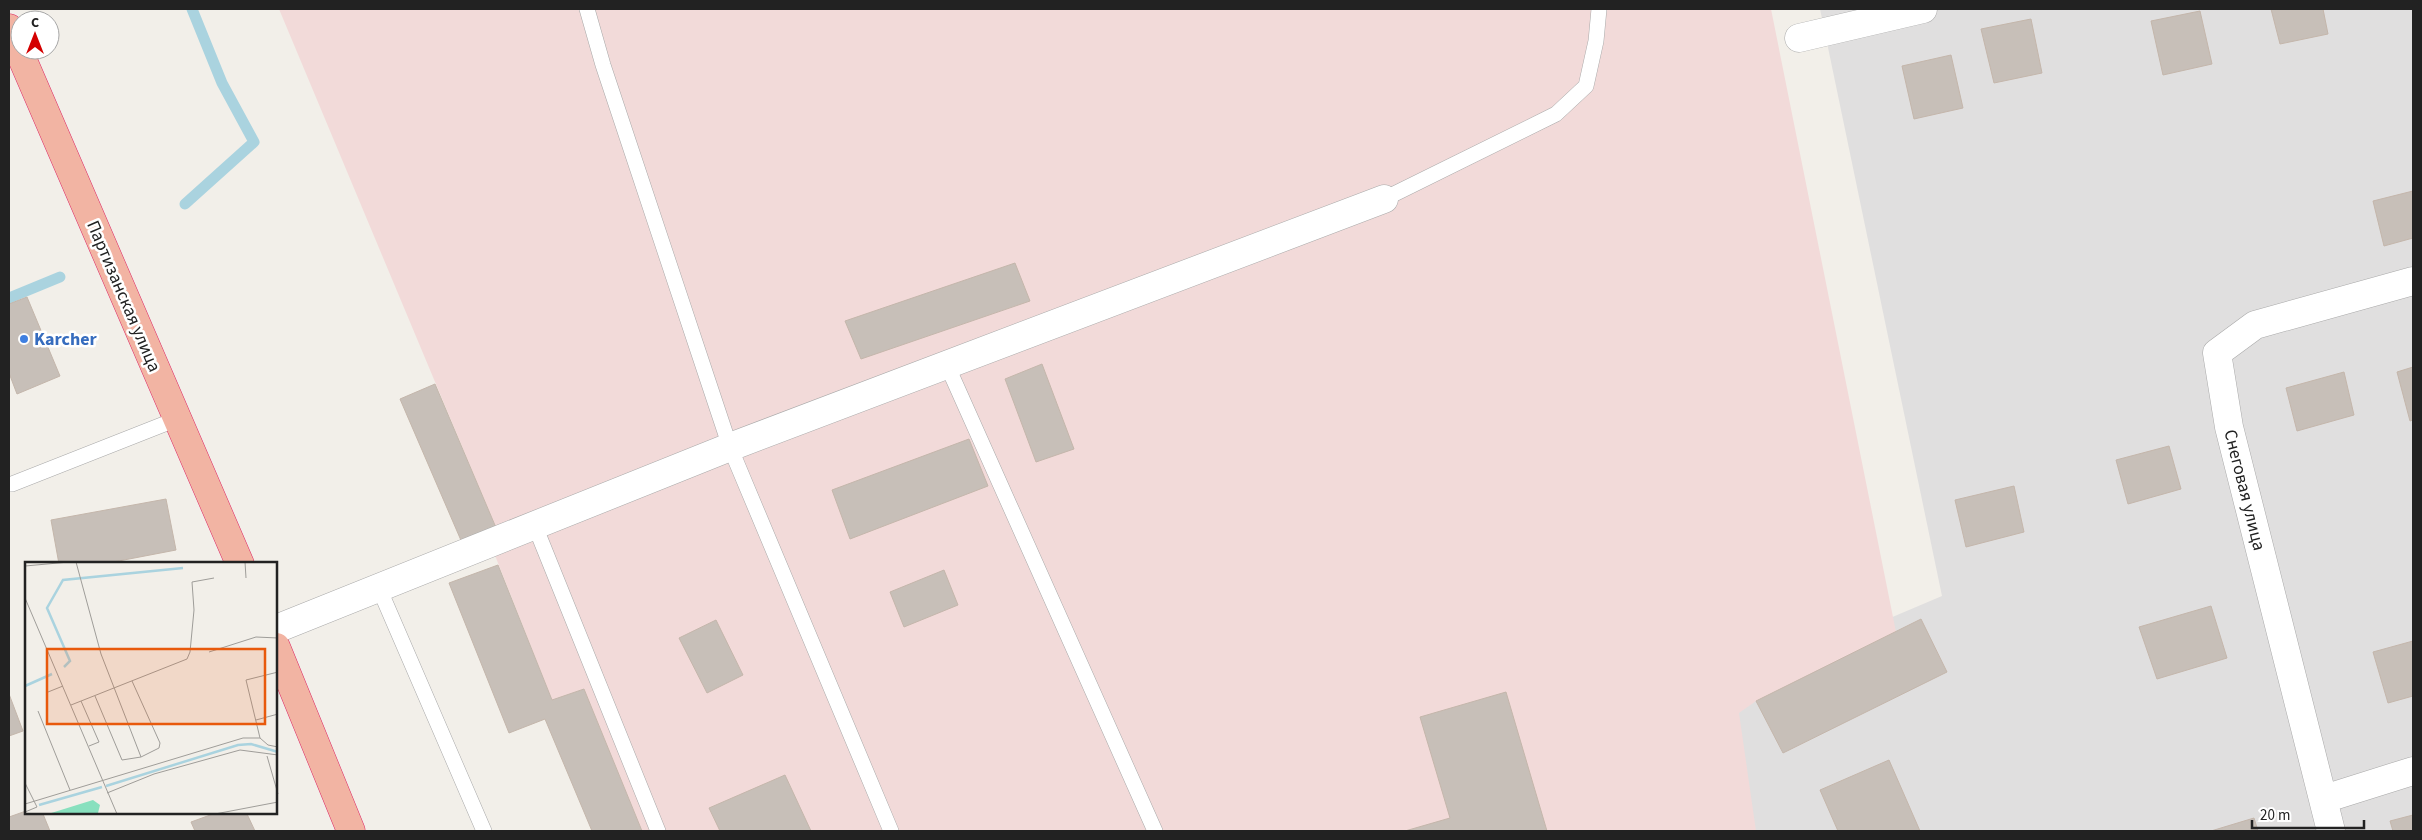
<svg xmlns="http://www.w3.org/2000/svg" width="2422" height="840" viewBox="0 0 2422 840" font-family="'Source Sans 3',sans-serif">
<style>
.residential{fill:#e0dfdf}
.commercial{fill:#f2dad9}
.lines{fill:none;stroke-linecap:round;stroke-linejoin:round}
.stream{stroke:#aad3df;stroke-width:11}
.building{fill:#c7bfb8;stroke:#c4b6ab}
.service-casing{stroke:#a9a9a9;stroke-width:16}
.minor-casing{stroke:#a9a9a9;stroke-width:29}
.trunk-casing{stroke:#dc2a67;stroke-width:29}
.service{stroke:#fff;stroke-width:15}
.minor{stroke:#fff;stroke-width:28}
.trunk{stroke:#f2b4a3;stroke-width:28}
.shop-dot{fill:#3f7fe0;stroke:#fff;stroke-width:2}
.labels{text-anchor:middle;stroke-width:5;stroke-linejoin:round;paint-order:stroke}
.street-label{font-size:18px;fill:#222;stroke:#fff}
.shop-label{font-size:18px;font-weight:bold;fill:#366cbe;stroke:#fff;text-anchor:start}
.inset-river{fill:none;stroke:#aad3df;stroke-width:2.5}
.inset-road{fill:none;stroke:#9f9d99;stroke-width:1}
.view{fill:#e8590c;fill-opacity:0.15;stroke:#e8590c;stroke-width:2.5}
.inset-edge{fill:none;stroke:#222;stroke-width:2.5}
</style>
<rect width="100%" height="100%" fill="#f2efe9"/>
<path class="residential" d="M1820,9H2413V831H1745L1718,691L1942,596Z"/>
<path class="commercial" d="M279,9H1771L1896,632L1756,701L1739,713L1756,831H642L584,689L552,700L487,535L497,530Z"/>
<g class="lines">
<g class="stream">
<path d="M185,204L254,142L222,83L192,9"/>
<path d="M9,298L60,277"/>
</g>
</g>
<g class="building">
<path d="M2271,9H2323L2328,34L2280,44Z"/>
<path d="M2200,11L2212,64L2163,75L2151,21Z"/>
<path d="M2031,19L2042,73L1994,83L1981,29Z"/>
<path d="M1951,55L1963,108L1914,119L1902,66Z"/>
<path d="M2413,191V238L2384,246L2373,201Z"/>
<path d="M1015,263L1030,301L861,359L845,321Z"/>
<path d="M27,297L60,376L17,394L9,373V304Z"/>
<path d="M1042,364L1074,449L1036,462L1005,379Z"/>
<path d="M2413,367V420L2410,421L2397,372Z"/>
<path d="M2344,372L2354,415L2297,431L2286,388Z"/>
<path d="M435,384L497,530L463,545L400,399Z"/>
<path d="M969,439L988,486L850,539L832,490Z"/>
<path d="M2169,446L2181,489L2128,504L2116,460Z"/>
<path d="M2014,486L2024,532L1966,547L1955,500Z"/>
<path d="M166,499L176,550L103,564H59L51,520Z"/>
<path d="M498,565L552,700L584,689L642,831H592L545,719L509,733L449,583Z"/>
<path d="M944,570L958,605L904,627L890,592Z"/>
<path d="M2211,606L2227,658L2157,679L2139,627Z"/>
<path d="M1921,619L1947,672L1783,753L1756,701Z"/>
<path d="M716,620L743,675L707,693L679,638Z"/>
<path d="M2413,641V696L2388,703L2373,652Z"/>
<path d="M1506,692L1547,831H1405L1450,818L1420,717Z"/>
<path d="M9,694L23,731L9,736Z"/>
<path d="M1889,760L1920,831H1838L1820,790Z"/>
<path d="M785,775L811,831H720L709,808Z"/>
<path d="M26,811V814H43L50,831H9V817Z"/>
<path d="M213,814H247L255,831H195L191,822Z"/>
<path d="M2413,815V831H2393L2390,821Z"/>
<path d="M2254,818L2258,831H2211Z"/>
</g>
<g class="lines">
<g class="service-casing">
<g id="service">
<path d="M587,9L603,65L730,447L891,831"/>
<path d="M1384,199L1556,114L1586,86L1596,41L1599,9"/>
<path d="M947,365L1155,831"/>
<path d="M12,484L177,419"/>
<path d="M535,526L658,831"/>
<path d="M379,588L484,831"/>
</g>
</g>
<g class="minor-casing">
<g id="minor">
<path d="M1799,38L1923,9"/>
<path d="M276,629L730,447L1384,199"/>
<path d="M2324,799L2413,771"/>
<path d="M2331,831L2229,427L2217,353L2255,325L2413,281"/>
</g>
</g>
<g class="trunk-casing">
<g id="trunk">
<path d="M9,28L240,564"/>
<path d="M276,647L351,831"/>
</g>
</g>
<use href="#service" class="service"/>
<use href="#minor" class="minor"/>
<use href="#trunk" class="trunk"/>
</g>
<circle class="shop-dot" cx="24" cy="339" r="5"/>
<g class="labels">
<g class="street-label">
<text transform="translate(124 296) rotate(67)" y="6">Партизанская улица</text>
<text transform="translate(2245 490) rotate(76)" y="6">Снеговая улица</text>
</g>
<g class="shop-label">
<text x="34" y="345">Karcher</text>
</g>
</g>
<g transform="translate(25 562)">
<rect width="252" height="252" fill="#f2efe9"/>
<path d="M68,238L75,243L73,251L23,252Z" fill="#88e0be"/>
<path class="inset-river" d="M39,105L45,99L22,46L38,18L158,6M0,124L27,112M81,224L213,183L226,182L253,190M14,243L77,225"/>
<path class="inset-road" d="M51,0L76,92L116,195M220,0L221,16M0,4L44,0M0,36L92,252M184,90L231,75L253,76M23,130L38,124M70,134L97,198L116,195L134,186L135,181L107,119M56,139L74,180L64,184M46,143L162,97L165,90L169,48L167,20L189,16M13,149L45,228M231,158L253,152M235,176L221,118L253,110M242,194L253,232M0,221L12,245L0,250M82,231L129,212L215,188L253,193M0,242L218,176H235L243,183L253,185M190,252L253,240"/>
<path class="view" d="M22,87H240V162H22Z"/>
<rect width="252" height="252" class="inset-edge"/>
</g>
<rect width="2422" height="840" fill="none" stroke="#222222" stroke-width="20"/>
<g transform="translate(35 35)"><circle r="24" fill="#ffffff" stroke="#a7a7a7"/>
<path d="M0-4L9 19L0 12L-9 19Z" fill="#d40000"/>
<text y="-8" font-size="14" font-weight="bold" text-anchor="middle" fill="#222222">С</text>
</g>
<path d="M2252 820v8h112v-8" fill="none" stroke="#222222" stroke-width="2.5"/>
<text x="2260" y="820" font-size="15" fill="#222222" stroke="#ffffff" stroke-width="4" paint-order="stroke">20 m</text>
</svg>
